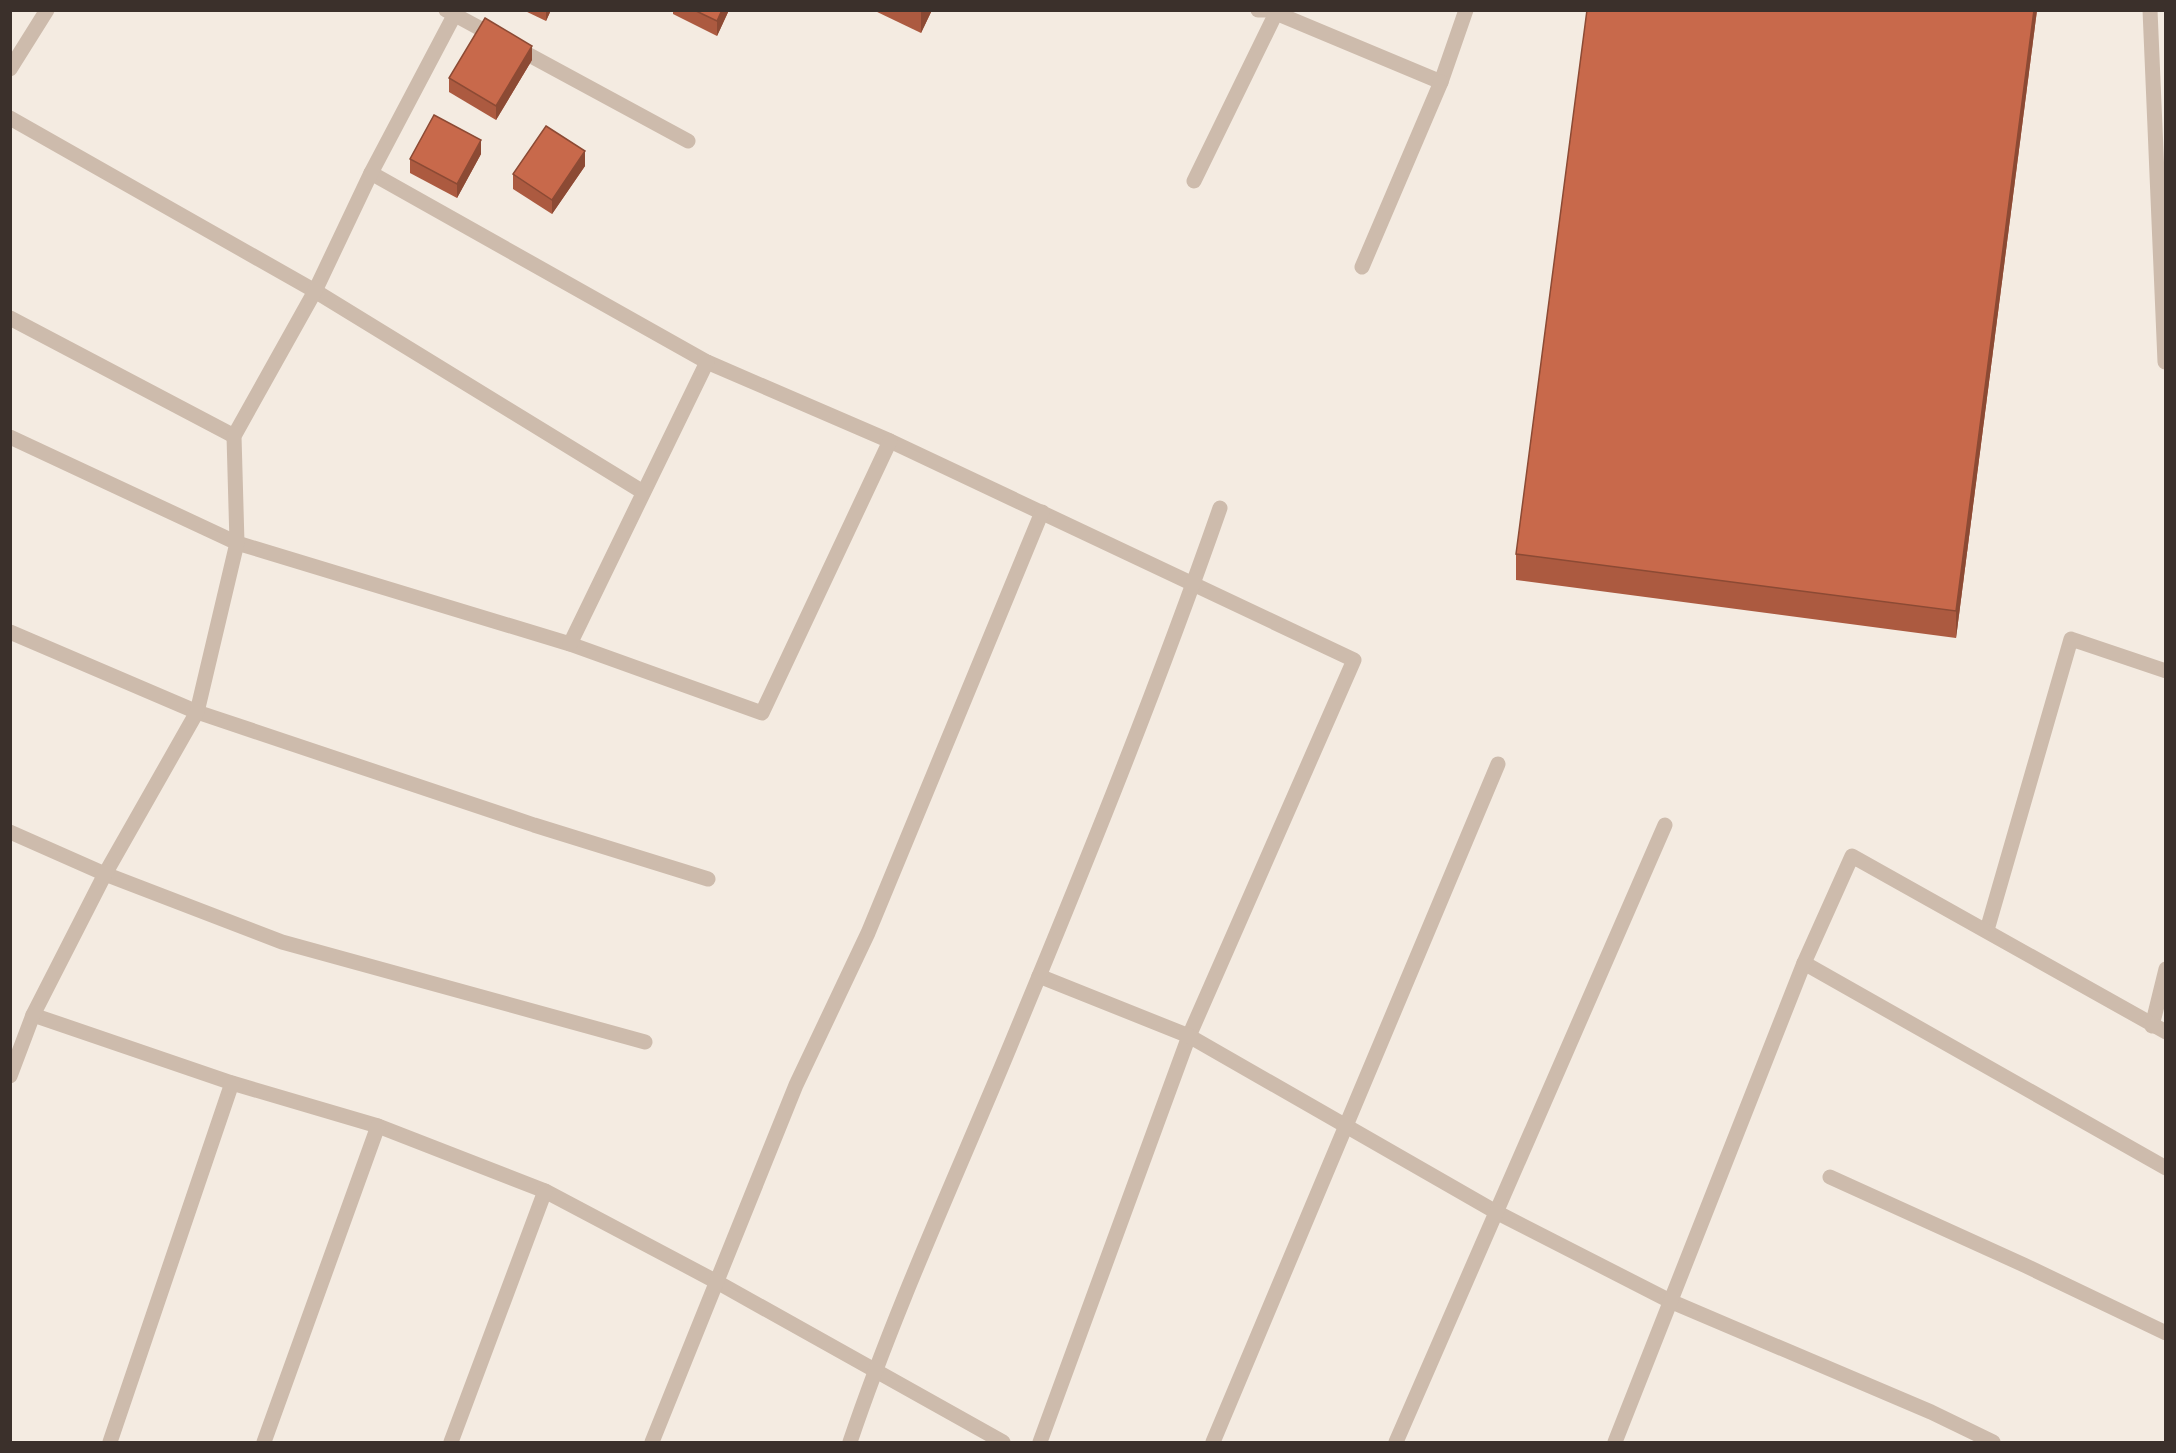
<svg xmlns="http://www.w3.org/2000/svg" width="2176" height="1453" viewBox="0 0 2176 1453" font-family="'Sofia Sans Condensed',sans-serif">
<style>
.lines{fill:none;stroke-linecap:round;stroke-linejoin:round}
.minor{stroke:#cdbbac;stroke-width:15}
.wall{fill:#ac5a40}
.shaded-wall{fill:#8c4a34}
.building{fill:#c8694b;stroke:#8c4a34;stroke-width:1.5}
</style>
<rect width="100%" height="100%" fill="#f4ebe1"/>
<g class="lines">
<g class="minor">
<path d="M446,10L688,141"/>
<path d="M1258,10H1280"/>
<path d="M2150,10L2165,362"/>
<path d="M10,69L47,10"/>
<path d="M10,118L315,291L643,492"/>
<path d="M371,173L707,362L890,441L1354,660L1189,1036L1040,1442"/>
<path d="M1194,181L1276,13L1441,82L1466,10"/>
<path d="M1362,267L1441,82"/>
<path d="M10,318L234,436"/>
<path d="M10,437L237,543L570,644L762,713L890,441"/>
<path d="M10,632L197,712L534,825L708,879"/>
<path d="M570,644L707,362"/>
<path d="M10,832L105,874L282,942L645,1042"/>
<path d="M1987,930L2071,639L2166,671"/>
<path d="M1804,963L2166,1168"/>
<path d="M1039,976L1189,1036L1496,1212L1670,1301L1931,1412L1993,1442"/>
<path d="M33,1015L232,1083L378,1126L545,1191L717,1282L1003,1442"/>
<path d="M2152,1026L2166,969"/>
<path d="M10,1076L33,1015L105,874L197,712L237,543L234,436L315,291L371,173L457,10"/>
<path d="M1830,1177L2024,1265L2166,1333"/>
<path d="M110,1442L232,1083"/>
<path d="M264,1442L378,1126"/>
<path d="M451,1442L545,1191"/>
<path d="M652,1442L796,1085L868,933L1042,512"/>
<path d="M850,1442C893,1315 949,1192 1001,1068C1078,883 1154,697 1220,508"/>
<path d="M1213,1442L1498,764"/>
<path d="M1396,1442L1665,825"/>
<path d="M1615,1442L1804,963L1852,856L2166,1032"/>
</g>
</g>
<g class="wall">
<path d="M523,10H551L546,21Z"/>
<path d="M673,10H729L717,36L673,14Z"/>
<path d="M873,10H932L921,33Z"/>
<path d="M2037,10L1956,638L1516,580V554Z"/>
<path d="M532,60L496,120L449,92V78Z"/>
<path d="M481,154L457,198L410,173V159Z"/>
<path d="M585,166L552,214L513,189V174Z"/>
</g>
<g class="shaded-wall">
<path d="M546,10H551L546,21Z"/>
<path d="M722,10H729L717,36V21Z"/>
<path d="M922,10H932L921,33V13Z"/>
<path d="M2034,10H2037L1956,638V611Z"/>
<path d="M532,46V60L496,120V106Z"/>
<path d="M481,140V154L457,198V184Z"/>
<path d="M585,151V166L552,214V200Z"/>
</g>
<g class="building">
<path d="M694,10H722L717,21Z"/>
<path d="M1587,10H2034L1956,611L1516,554Z"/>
<path d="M485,18L532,46L496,106L449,78Z"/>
<path d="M434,115L481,140L457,184L410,159Z"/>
<path d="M546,126L585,151L552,200L513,174Z"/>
</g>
<rect width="2176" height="1453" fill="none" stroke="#3b302b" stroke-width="24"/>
</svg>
